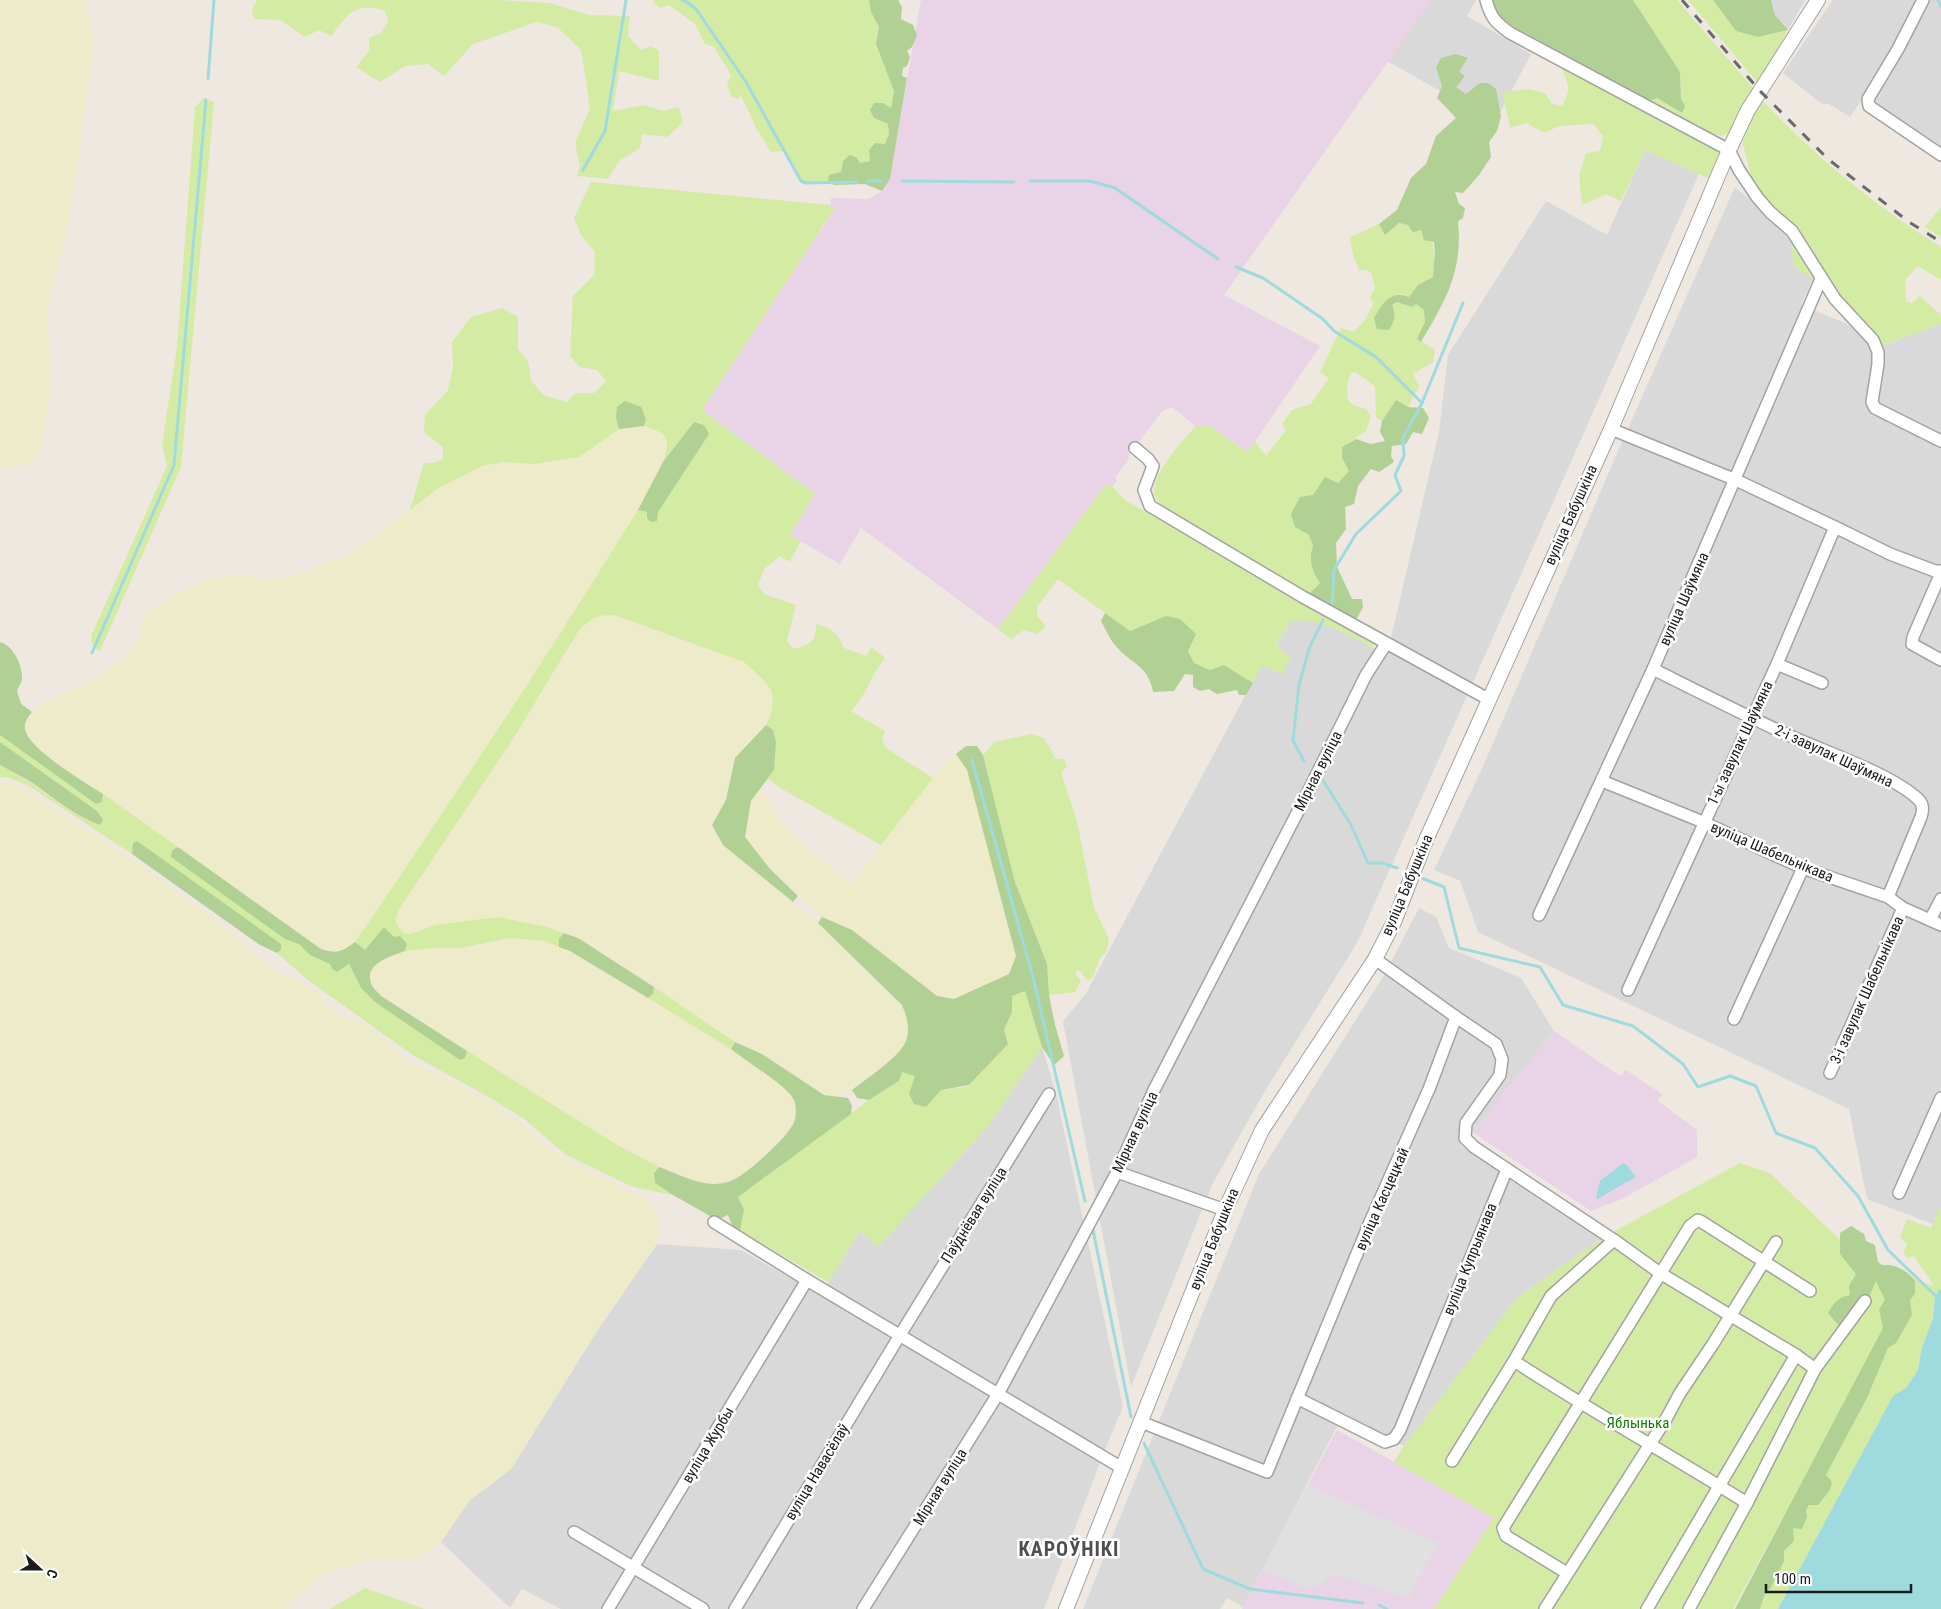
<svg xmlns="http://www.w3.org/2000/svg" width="1941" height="1609" viewBox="0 0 1941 1609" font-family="'Roboto Condensed',sans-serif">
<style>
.residential{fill:#dad9d9}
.industrial{fill:#e8d3e7}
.farmland{fill:#eeebcb}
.grass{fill:#d4eba4}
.forest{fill:#b0d094}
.parking{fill:#e0e0e0}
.water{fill:#9fdbde}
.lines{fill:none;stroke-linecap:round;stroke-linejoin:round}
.stream{stroke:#9fdbde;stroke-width:3}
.minor-casing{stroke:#a3a3a3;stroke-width:14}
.tertiary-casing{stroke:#a3a3a3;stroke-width:16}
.minor{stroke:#fff;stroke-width:11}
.tertiary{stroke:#fff;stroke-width:14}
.rail{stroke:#6a6a6a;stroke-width:3;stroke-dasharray:10 10;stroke-linecap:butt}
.labels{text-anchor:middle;stroke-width:5;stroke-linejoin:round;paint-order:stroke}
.street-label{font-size:15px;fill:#1c1c1c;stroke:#fff}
.park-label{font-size:15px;fill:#117e07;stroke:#fff}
.district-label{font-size:20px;font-weight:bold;letter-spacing:1px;fill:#4f4f4f;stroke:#fff}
</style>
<rect width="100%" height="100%" fill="#eee8e1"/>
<g class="residential">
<path d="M1431,0H1476L1467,16L1531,54L1495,122L1387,61Z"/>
<path d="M1771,0H1805L1788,30L1775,15Z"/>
<path d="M1833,0H1941V147L1864,96L1850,117L1829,104H1822L1783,73Z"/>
<path d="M1645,150L1699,174L1357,943L1262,1096L1212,1185L1131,1387L1063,1021L1085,995L1262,664L1282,674L1276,647L1290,621L1302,619L1326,624L1387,655L1439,432L1448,355L1546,201L1607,235Z"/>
<path d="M1735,187L1789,232L1794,265L1813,279L1801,305L1845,323L1856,330L1873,349L1941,324V1219L1938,1226L1867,1199L1849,1109L1478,932L1460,881L1434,870L1484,764L1618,451Z"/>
<path d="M1419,908L1436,917L1449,948L1521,978L1554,1031L1461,1146L1602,1238L1517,1298L1404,1446L1344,1413L1243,1607L1227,1598L1220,1609H1083L1259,1174L1384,975Z"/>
<path d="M1042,1047L1056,1093L1123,1407L1110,1437L1044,1609H561L522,1589L510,1608L441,1542L470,1500L511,1469L597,1331L657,1244L741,1250L820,1295L860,1231L878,1247L990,1124Z"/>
</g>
<g class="industrial">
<path d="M921,0H1431L1224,295L1320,346L1248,452L1209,425L1195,426L1172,407L1162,411L1128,457L1129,458L1115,478L1117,480L1113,486L1110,484L1104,487L998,629L861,528L840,564L790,535L702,410L835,209L830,208L831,198L869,199L882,191L890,179Z"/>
<path d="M1554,1031L1620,1076L1626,1070L1662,1094L1658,1101L1697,1130V1157L1622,1199L1591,1211L1472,1132Z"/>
<path d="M1337,1430L1495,1518L1434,1609H1242Z"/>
</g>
<g class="farmland">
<path d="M0,0H85L94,44L70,216L47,308L52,378L43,443L38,455L27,464L0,470Z"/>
<path d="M644,426L656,430L665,436L669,444L663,462L638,510L578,606L451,803L355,942L343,951L333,952L321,949L103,794L64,769L35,745L25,731L26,721L42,702L82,686L125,658L136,644L143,618L171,595L215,578L240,574L263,580L292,576L347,555L437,489L482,466L504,462L534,464L579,457L619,429Z"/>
<path d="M599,615H614L744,662L763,679L771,690L773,700L771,714L766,725L735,758L726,800L712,825L723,845L818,923L902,1005L907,1017L909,1029L905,1044L898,1053L852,1090L838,1097L824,1095L762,1054L735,1042L578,938L547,927L498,917L435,925L411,934H405L396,925L395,918L399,909L510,744L579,630L590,620Z"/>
<path d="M956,754L967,770L1016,956L1009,974L954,999L937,996L852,930L822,917L770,869L745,837L751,801L761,788L789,832L851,884L941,767Z"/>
<path d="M0,782L9,783L26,790L150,872L235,935L264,963L275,970L304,983L316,991L331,1009L337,1014L363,1024L388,1042L410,1062L452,1081L485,1099L520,1122L561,1157L642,1197L652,1205L659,1218V1233L657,1244L597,1331L511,1469L470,1500L441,1542L417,1559L367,1560L322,1575L285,1609H0Z"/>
<path d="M510,938L546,941L570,951L731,1049L786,1088L793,1098L796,1110L795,1121L790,1130L763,1157L739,1177L727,1182L714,1184L692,1180L659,1167L614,1143L510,1080L381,996L371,984L370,975L374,966L383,959L405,951L433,948H460Z"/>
</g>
<g class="grass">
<path d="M257,0H498L550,3L589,15L630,16L628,36L641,50L651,46L659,51V81L619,71L613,111L644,105L663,111L679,107L683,123L667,137L642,134L640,148L619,161L608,179L577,176L580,166L575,143L590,108L581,50L557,27L537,22L473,44L444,76L428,64L405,66L380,82L356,67L369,51V38L381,33L388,21L385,11C354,1 349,14 331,36L319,30L305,37L280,20L254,19L252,9Z"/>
<path d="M654,0H869L871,12L879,27L876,44L894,91L891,109L874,118L888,124L890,134L885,144L875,143L869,149L870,161L859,164L843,161L841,172L829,175L828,182L806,183L801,181L783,151L771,152L756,128L741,95L738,99L732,97L727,86L731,75L714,47L705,44L695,24L669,5L660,8L654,3Z"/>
<path d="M1633,0H1677L1753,88L1729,133L1723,136L1709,133L1650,101L1657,98L1682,113L1680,72Z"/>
<path d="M1688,0H1713L1736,31L1758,37L1788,30L1778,50L1757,82Z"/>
<path d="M1561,66L1711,145L1718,151L1719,156L1708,178L1645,150L1621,201L1606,194L1582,205L1579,176L1586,153L1600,151L1603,136L1593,124L1559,126L1545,133L1526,123L1510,128L1502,92L1529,89L1545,93L1552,104L1562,106C1572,88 1568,84 1561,66Z"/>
<path d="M204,98L214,102L181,467L100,651L93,647L91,636L167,466L162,445L177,347L195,107Z"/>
<path d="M1761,99C1814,156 1875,206 1941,247V280L1918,266L1905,280L1906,301L1912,303L1920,296L1941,315V324L1880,346L1837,297L1753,183L1743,144L1746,130Z"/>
<path d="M591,182L830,205V208H835L702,410L815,494L790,535L801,541L790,562L780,556L764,569L758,585L764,594L796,605L787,641L794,649C809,645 817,641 816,624C832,628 837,633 844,648L866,656L872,647L885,658C871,675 867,695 851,711L885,731L882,739L886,748L933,778L881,845L782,789L768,779L774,770L773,730L766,725L771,714L773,700L771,690L763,679L744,662L614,615C596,615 592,618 579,630L510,744L399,909C394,922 395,924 405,934H411L435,925L498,917L547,927L564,933L559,939V947L545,941L510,938L460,948H433L405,951L407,944L400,937H394L365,950L355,942C453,800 547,656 638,510L647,512L657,521L658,512L694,422L663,462C671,437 669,434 644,426L646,419L616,418L619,429L579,457L534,464L504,462L482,466L437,489L410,510L424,463H434L443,459V448L424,432L425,415L448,390L453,367L452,342L471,317L502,308L518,317V349L528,361L531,380L543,395L567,402L575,393H594L606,381L597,370L580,367L570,356L573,296L594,275L595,252L582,236L574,218Z"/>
<path d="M1941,207V237L1925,227Z"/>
<path d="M1399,223C1436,232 1436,242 1433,277L1418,285L1409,297L1401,294L1392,305L1397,302L1412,307L1415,303L1424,310L1425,322L1418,339L1435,350L1433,362L1413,374L1419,386L1408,407L1396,400L1382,421L1376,418L1375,387L1356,372L1350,373C1346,393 1341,405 1366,409L1371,416L1366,431L1342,447V458L1349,471L1338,483L1325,478L1313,495L1295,527L1309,535L1313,546C1308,560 1312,571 1320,583L1309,594L1167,512C1164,507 1157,502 1155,496C1149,475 1183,442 1195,426L1209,425L1247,452L1255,442L1266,456L1286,430L1282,424L1292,410L1311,404L1329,378L1320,372L1341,328L1354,332L1364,321L1374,303L1369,298L1375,289L1372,274L1367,270H1359L1353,255L1350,237L1379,224L1385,235Z"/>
<path d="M1789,232L1795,250L1815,274L1813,279L1794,266Z"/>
<path d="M1110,484L1125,500L1374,645L1373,648C1346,635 1321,617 1290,621L1276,646L1291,657L1282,674L1262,665L1253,683L1224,665L1210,670L1194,663L1166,616L1130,631L1058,579L1037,607V616L1046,626L1038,634L1024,630L1011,639L998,629L1104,487Z"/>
<path d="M1030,734L1044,738L1056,759H1064L1067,766L1061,773L1077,821L1094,908L1109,939L1107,951L1100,958L1093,977L1088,981L1079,970L1076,971L1075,974L1081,981L1075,992L1049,995L1047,964L1015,882L983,755L995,742Z"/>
<path d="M0,735L96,804L102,802L103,794L178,847L172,850L285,939L299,944L310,955L330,964L332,969L337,972L349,964L361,988L375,1002L460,1059L465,1058L467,1051L614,1143L659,1167L654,1173L655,1183L673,1195L633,1187L566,1155L523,1118L487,1096L414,1056L308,980L277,953L281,950L133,843L132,854L29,786L10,778L0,777V765L31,783L63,806L88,821L103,820L97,811L0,742Z"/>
<path d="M654,987L735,1042L731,1049L648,998L653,994Z"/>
<path d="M1025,991L1042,1047L990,1124L878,1247L860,1231L828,1282L740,1231L744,1210L738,1197L869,1100L899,1081L902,1071L916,1076L941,1090L967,1087L1008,1044L1004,1030L1012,1012V996Z"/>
<path d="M1740,1163L1770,1173L1902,1299L1733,1609H1434L1494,1518L1394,1462L1404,1446L1517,1298L1602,1238Z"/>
<path d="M1941,1206V1290H1939L1935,1297L1934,1319L1922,1347L1918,1370L1906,1388L1893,1397L1778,1609H1760L1765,1592L1784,1551L1794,1541L1793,1528L1809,1504L1818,1505L1832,1482L1826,1475L1867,1398L1888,1348L1896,1343L1910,1300L1915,1294V1280L1934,1286L1914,1256L1908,1258L1903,1254L1907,1244L1900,1237L1907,1219L1931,1228Z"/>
<path d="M365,1588L425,1609H330Z"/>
</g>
<g class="forest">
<path d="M869,0H898L902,7L901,19L913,25L917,35L912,47L907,51L910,57L907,66L903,68L902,76L907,78L890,179L882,191L865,184L834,185L828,182L829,175L841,172L843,161L850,155L857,158L860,163L870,161L869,150L875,143L885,144L889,134L888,124L874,118L870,110L874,103H883L891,108L894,91L876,44L879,27L871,12Z"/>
<path d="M1493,0H1633L1680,72L1681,99L1685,106L1682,113L1657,98L1650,101L1499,19Z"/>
<path d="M1713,0H1771L1775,15L1788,30L1758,37L1736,31Z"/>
<path d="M1456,54L1468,58L1459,72L1465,76L1456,87L1466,94L1480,83H1488L1496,89L1501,116L1497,131L1489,142L1491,157L1479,175L1463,193L1455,192L1459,204L1465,208L1463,218L1458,221C1463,271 1446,300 1421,342L1417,339L1425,322L1424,310L1416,304L1412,307L1397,302L1392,305C1396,315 1395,320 1389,330L1377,329L1374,318C1383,303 1390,290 1409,297L1418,285L1433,277L1435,251L1434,242L1424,240L1421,230L1413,232L1408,225L1399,223L1385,235L1379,224L1397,210L1411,178L1426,164L1436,136L1456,118L1437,98L1442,86L1436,68L1441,58Z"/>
<path d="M1396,400L1408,407L1423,408L1429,418L1422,434L1413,432L1406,444L1392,446L1391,456L1394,462L1379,472L1371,469L1358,486L1354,504L1345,507L1346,529L1336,543L1337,567L1352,599H1362L1363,607L1356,620L1309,594L1320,583C1312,571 1308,560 1313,546L1309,535L1295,527L1291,514L1300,497L1313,495L1325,477L1338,483L1349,471L1342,458V447L1356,439L1371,444L1385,441L1380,432L1382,421Z"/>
<path d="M625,401L641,407L646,419L644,426L619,429L616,418L617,407Z"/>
<path d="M694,422L704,425L709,434L658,512L657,521L651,522L647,518V512L638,510L663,462Z"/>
<path d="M1105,613L1130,631L1166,616L1180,619L1196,634L1188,651L1194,663L1210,670L1224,665L1253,683L1246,695H1239L1237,690L1217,694L1209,689L1200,691L1193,687V675L1185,674L1174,691L1153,692C1148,664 1130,664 1115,645C1109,638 1105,628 1101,621Z"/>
<path d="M0,642C13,645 23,666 22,679C22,683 18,687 17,691L21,704L32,712C28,717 24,722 25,729C28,749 86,783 103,794L102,802L96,804L0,735Z"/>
<path d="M766,725L773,730L776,742L774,770L751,801L745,837L770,869L798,896L793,902L723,845L712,825L726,800L735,758Z"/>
<path d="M0,742L97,811L103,820L100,825C75,816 55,799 34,784C23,777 11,771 0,765Z"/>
<path d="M966,746H977L983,755L1015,882L1047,964L1049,995L1055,1025L1064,1056L1054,1065L1042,1047L1025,991L1012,996V1012L1004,1030L1008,1044L969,1085L941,1090L926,1107L914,1104L909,1094L915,1076L902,1072L899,1081L869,1100L857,1098L852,1090C865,1080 900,1056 905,1043C911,1030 907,1017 902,1005L818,923L822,917L852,930L937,996L954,999L1009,974L1016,956L967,770L956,754Z"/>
<path d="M137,841L281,944V950L277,953L260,945L132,854L133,843Z"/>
<path d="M178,847L321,949C338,954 341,952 355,942L365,950L384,927L394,937L400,936L407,944L405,951C392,956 364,963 371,983C372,988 378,992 381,996L467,1051L465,1058L460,1060L375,1002L361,988L349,964L337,972L332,969L330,964L310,955L299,944L285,939L171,857L172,850Z"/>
<path d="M564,933L578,938L654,987L653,994L648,998L570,951L559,947V939Z"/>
<path d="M735,1042L762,1054L824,1095L848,1098L852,1106L851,1114L738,1197L744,1210L740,1231L733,1228L728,1215L717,1220L673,1195L655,1183L654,1173L659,1167C676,1173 696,1184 714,1184C723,1184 733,1181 740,1176C753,1168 789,1136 794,1122C797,1115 796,1106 794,1100C788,1086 745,1061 731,1049Z"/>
<path d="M1851,1226L1864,1234L1866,1241L1875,1245L1878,1262L1882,1265C1897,1264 1905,1270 1915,1280V1294L1910,1300L1912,1315L1896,1343L1888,1348L1867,1398L1826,1475L1832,1482L1830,1490L1818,1505H1809L1806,1510L1807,1517L1802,1529L1793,1528L1794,1541L1784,1551V1561L1770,1589L1765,1593L1760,1609H1735L1883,1328L1879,1309L1885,1300L1876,1281L1868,1300L1840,1327L1828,1313C1834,1303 1838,1297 1850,1295L1849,1286L1856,1274L1840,1254V1233Z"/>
</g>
<path class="parking" d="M1308,1485L1438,1543L1409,1598L1334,1574L1323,1583L1308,1589L1263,1570Z"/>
<g class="water">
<path d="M1623,1163L1626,1164L1635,1176L1634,1179C1621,1184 1610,1192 1598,1199L1596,1197L1600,1181Z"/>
<path d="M1939,1289L1941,1290V1609H1778L1893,1396L1906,1388L1918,1370L1922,1347L1933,1319L1935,1297Z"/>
</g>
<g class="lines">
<g class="stream">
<path d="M682,0L687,2L696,9L746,82L801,181L806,183L857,182"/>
<path d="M1938,0L1941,6"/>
<path d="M208,79L214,0"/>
<path d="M583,170L605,131L626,0"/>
<path d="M867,181H882"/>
<path d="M902,181L1014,182"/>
<path d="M1030,181H1090L1115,188L1218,259"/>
<path d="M1236,267L1263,278L1323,319L1334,331L1376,357L1422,403"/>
<path d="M1332,603L1334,570L1356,534L1401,491L1395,475L1404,456L1403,438L1422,403L1463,303"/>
<path d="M92,653L174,465L206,100"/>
<path d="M972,760L1033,977L1085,1201"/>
<path d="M1304,761L1293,741L1299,685L1309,649L1323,620"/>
<path d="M1322,779L1350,823L1368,863H1382L1397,868"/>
<path d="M1419,877L1444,887L1459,948L1540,967L1563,1005L1633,1026L1683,1064L1698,1087L1730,1076L1756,1086L1776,1133L1815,1148L1858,1196L1888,1250L1941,1301"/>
<path d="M1093,1230L1131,1417"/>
<path d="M1144,1443L1203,1569L1250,1589L1363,1603"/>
<path d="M1379,1605L1387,1609"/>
</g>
<g class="minor-casing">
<g id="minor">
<path d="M1486,0C1491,18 1495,22 1510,33L1729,150L1739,170L1757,197L1770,212L1792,231L1835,299L1873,340L1878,352V364L1872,402L1875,408L1941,441"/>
<path d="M1923,0L1898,49L1868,99L1869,106L1941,155"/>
<path d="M1611,429L1736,480L1835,527L1777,664L1628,990"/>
<path d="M1135,448L1148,459L1153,466L1144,490L1150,506L1303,597L1488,699"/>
<path d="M1835,527L1890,554L1935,571H1941"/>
<path d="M1941,573L1913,637L1912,644L1941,660"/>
<path d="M1777,664L1822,683"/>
<path d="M1653,669C1701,693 1748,717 1797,739C1831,754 1893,775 1919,800C1924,805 1923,811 1921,817L1888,897"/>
<path d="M1602,781L1703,822L1803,868L1888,897L1903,908L1941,925"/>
<path d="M1539,915L1653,669L1821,279"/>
<path d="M1930,920L1941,899"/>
<path d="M1734,1019L1803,868"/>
<path d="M1830,1073L1903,908"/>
<path d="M1507,1169L1614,1240L1660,1273L1796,1355L1815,1369"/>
<path d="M1117,1172L1225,1210"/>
<path d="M1899,1193L1941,1098"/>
<path d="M714,1222L807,1280L1122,1468"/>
<path d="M1514,1361C1591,1411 1670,1455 1747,1503"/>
<path d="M1297,1398L1385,1442L1394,1439L1400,1430L1507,1169L1474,1147L1465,1138L1466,1123L1500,1075L1502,1059L1496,1044L1456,1017"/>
<path d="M1141,1422L1267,1472L1370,1222L1429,1089L1456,1017L1375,959"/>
<path d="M1452,1461L1514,1361L1551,1296L1614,1240"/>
<path d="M574,1532L703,1609"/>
<path d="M1567,1573L1506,1536L1503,1528L1690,1226L1698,1220L1702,1222L1810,1291"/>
<path d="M608,1609L807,1280"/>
<path d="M735,1609L900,1335L1049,1094"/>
<path d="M863,1609L998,1394L1117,1172L1154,1090L1307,794L1366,675L1386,644"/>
<path d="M1545,1609L1666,1419L1680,1393L1713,1344L1776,1242"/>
<path d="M1647,1609L1796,1355"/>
<path d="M1689,1609L1747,1503L1815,1369L1865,1301"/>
</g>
</g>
<g class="tertiary-casing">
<path id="tertiary" d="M1066,1609L1225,1210L1262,1130L1375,959L1394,922L1426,840L1611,429L1729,150L1748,110L1818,0"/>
</g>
<use href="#minor" class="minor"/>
<use href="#tertiary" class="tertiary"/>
<path class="rail" d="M1682,0L1760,91L1828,159L1909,222L1941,242"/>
</g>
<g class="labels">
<g class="street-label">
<text transform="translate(1571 515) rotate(-66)" y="5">вуліца Бабушкіна</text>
<text transform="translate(1684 599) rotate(-66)" y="5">вуліца Шаўмяна</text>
<text transform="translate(1740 743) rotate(-65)" y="5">1-ы завулак Шаўмяна</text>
<text transform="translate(1834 756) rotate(25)" y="5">2-і завулак Шаўмяна</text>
<text transform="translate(1318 771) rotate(-63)" y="5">Мірная вуліца</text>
<text transform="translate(1772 852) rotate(23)" y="5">вуліца Шабельнікава</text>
<text transform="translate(1407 885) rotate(-67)" y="5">вуліца Бабушкіна</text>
<text transform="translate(1867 990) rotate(-66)" y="5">3-і завулак Шабельнікава</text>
<text transform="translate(1135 1132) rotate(-65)" y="5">Мірная вуліца</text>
<text transform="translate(1382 1199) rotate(-66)" y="5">вуліца Касцецкай</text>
<text transform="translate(974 1215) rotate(-58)" y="5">Паўднёвая вуліца</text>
<text transform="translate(1214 1239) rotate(-68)" y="5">вуліца Бабушкіна</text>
<text transform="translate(1470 1259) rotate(-68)" y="5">вуліца Купрыянава</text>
<text transform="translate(708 1445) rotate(-59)" y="5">вуліца Журбы</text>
<text transform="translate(817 1472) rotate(-59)" y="5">вуліца Навасёлаў</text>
<text transform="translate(940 1487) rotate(-58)" y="5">Мірная вуліца</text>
</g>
<g class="park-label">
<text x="1638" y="1428">Яблынька</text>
</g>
<g class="district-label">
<text x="1069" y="1556">КАРОЎНІКІ</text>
</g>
</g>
<g transform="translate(40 1569) rotate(111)" stroke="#ffffff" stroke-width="4" paint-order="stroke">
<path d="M0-4L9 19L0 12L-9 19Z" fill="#1c1c1c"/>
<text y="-8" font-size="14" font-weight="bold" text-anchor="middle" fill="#1c1c1c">С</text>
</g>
<path d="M1766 1584v8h145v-8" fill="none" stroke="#1c1c1c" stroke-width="2.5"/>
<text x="1774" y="1584" font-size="15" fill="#1c1c1c" stroke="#ffffff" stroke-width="4" paint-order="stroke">100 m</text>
</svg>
